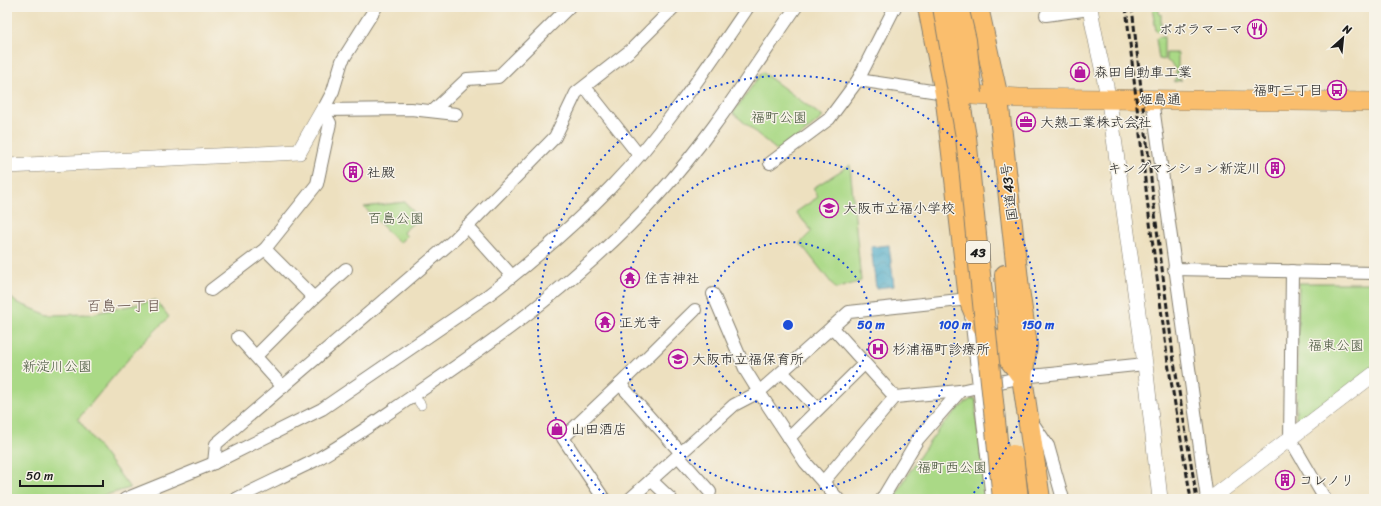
<svg xmlns="http://www.w3.org/2000/svg" width="1381" height="506" viewBox="0 0 1381 506" font-family="Sriracha,'Klee One',sans-serif">
<style>
.green{fill:#aad986;stroke:#637a51}
.water{fill:url(#water-waves);stroke:#326272}
.lines{fill:none;stroke-linecap:round;stroke-linejoin:round}
.pedestrian-casing{stroke:#847e6e;stroke-width:10}
.minor-casing{stroke:#847e6e;stroke-width:14}
.tertiary-casing{stroke:#847e6e;stroke-width:16}
.primary-casing{stroke:#847e6e;stroke-width:20}
.trunk-casing{stroke:#847e6e;stroke-width:22}
.pedestrian{stroke:#fff;stroke-width:9}
.minor{stroke:#fff;stroke-width:12}
.tertiary{stroke:#fff;stroke-width:15}
.primary{stroke:#fabe6d;stroke-width:19}
.trunk{stroke:#fabe6d;stroke-width:20}
.rail{stroke:#1c1c1c;stroke-width:3;stroke-dasharray:6 3;stroke-linecap:butt}
.trunk-bridge-casing{stroke:#847e6e;stroke-width:22;stroke-linecap:butt}
.trunk-bridge{stroke:#fabe6d;stroke-width:20}
.ring{fill:none;stroke:#1d4ed8;stroke-width:2;stroke-dasharray:2 4}
.labels{text-anchor:middle;stroke-width:3;stroke-linejoin:round;paint-order:stroke}
.shield{fill:#f7f3e8;stroke:#5e5c59;stroke-width:1}
.shield-label{font-size:13px;font-weight:bold;fill:#1c1c1c}
.poi-label{font-size:14px;fill:#1c1c1c;stroke:#f7f3e8;text-anchor:start}
.street-label{font-size:14px;fill:#1c1c1c;stroke:#f7f3e8}
.park-label{font-size:14px;fill:#47553c;stroke:#f7f3e8}
.neighbourhood-label{font-size:15px;fill:#645049;stroke:#f7f3e8}
.centre{fill:#1d4ed8;stroke:#f7f3e8;stroke-width:2}
.ring-label{font-size:12px;text-anchor:middle;font-weight:bold;fill:#1d4ed8;stroke:#f7f3e8;stroke-width:3;stroke-linejoin:round;paint-order:stroke}
</style>
<defs>
<pattern id="water-waves" width="16" height="10" patternUnits="userSpaceOnUse"><rect width="16" height="10" fill="#48a9c7"/><path d="M0 5q4-4 8 0t8 0" fill="none" stroke="#3b89a1"/></pattern>
</defs>
<rect width="100%" height="100%" fill="#f7f3e8"/>
<filter id="ink" filterUnits="userSpaceOnUse"><feTurbulence type="fractalNoise" baseFrequency=".025" numOctaves="2"/><feDisplacementMap in="SourceGraphic" scale="8" xChannelSelector="R" yChannelSelector="G"/><feConvolveMatrix kernelMatrix="1 2 1 2 8 2 1 2 1" color-interpolation-filters="sRGB"/></filter>
<filter id="wash" filterUnits="userSpaceOnUse"><feTurbulence type="fractalNoise" baseFrequency=".012" numOctaves="4" result="noise"/><feDisplacementMap in="SourceGraphic" scale="16" xChannelSelector="R" yChannelSelector="G"/><feGaussianBlur stdDeviation="0.9" result="paint"/><feColorMatrix in="noise" values="0 0 0 0 0 0 0 0 0 0 0 0 0 0 0 0 0 1.4 0 .05"/><feComposite in="paint" operator="in"/></filter>
<g filter="url(#wash)">
<rect width="100%" height="100%" fill="#ede0bf"/>
<g class="green">
<path d="M1152,7H1159V14H1161V32L1156,31Z"/>
<path d="M1158,37H1164V60L1159,59L1156,39Z"/>
<path d="M1166,53H1178V79L1182,80L1174,82C1179,74 1175,65 1166,60Z"/>
<path d="M762,72L823,117L780,153L733,113Z"/>
<path d="M850,165L861,281L836,289L800,243L812,231L796,212L818,197L813,188Z"/>
<path d="M405,202L419,218L403,232L407,236L399,243L364,207Z"/>
<path d="M1299,283H1374V367L1303,421L1296,418Z"/>
<path d="M7,294L16,302L48,315L91,314L156,300L169,317L136,350L78,419L130,488L92,499H7Z"/>
<path d="M971,399H976V417L988,499H894C911,467 941,419 971,399Z"/>
</g>
<path class="water" d="M889,245L894,286L876,288L871,247Z"/>
</g>
<g filter="url(#ink)">
<g class="lines">
<g class="pedestrian-casing">
<path id="pedestrian" d="M419,402L421,405"/>
</g>
<g class="minor-casing">
<g id="minor">
<path d="M1046,15L1090,9"/>
<path d="M858,80L945,93"/>
<path d="M585,87L638,154"/>
<path d="M1152,99L1207,499"/>
<path d="M323,110L411,109L456,114"/>
<path d="M323,110L333,91L342,61L376,7"/>
<path d="M433,111L467,79L498,77L569,7"/>
<path d="M770,163L829,119L858,80L895,7"/>
<path d="M467,226L512,276"/>
<path d="M265,249L314,298"/>
<path d="M1174,269L1374,273"/>
<path d="M1292,271L1290,439L1325,499"/>
<path d="M211,290L265,249L317,184L330,123L323,110"/>
<path d="M713,294L746,371L759,392L805,462L838,499"/>
<path d="M832,327L895,397L960,391"/>
<path d="M238,337L283,387"/>
<path d="M256,356L314,298L346,269"/>
<path d="M782,372L818,409"/>
<path d="M620,384L681,453"/>
<path d="M1032,422L1048,446L1063,499"/>
<path d="M789,438L864,364"/>
<path d="M678,456L710,492"/>
<path d="M214,463L216,444L455,239L555,137L576,93L631,50L674,7"/>
<path d="M651,480L671,499"/>
<path d="M823,482L895,397"/>
<path d="M125,499L214,463L322,409L487,296C530,263 572,227 610,188C663,133 706,69 748,7"/>
<path d="M236,499C262,486 288,474 314,461C350,441 382,417 416,394C503,335 588,273 659,194C711,137 752,70 796,7"/>
<path d="M604,499L563,438L620,384L695,310"/>
<path d="M630,499L734,405L759,392L849,312L969,299L992,499"/>
<path d="M882,499L918,439L960,391L1022,377L1145,364"/>
</g>
</g>
<g class="tertiary-casing">
<g id="tertiary">
<path d="M1090,7C1095,42 1105,75 1110,109L1145,364L1160,499"/>
<path d="M7,166L299,152L323,110"/>
<path d="M1207,499L1216,495L1374,374"/>
</g>
</g>
<g class="primary-casing">
<path id="primary" d="M957,94L1019,98L1374,102"/>
</g>
<g class="trunk-casing">
<g id="trunk">
<path d="M928,7L945,93L969,299C979,331 1005,350 1022,377"/>
<path d="M978,7L998,98L1019,289L1027,345L1022,377L1040,499"/>
<path d="M1005,275L1009,330L1019,368"/>
</g>
</g>
<use href="#pedestrian" class="pedestrian"/>
<use href="#minor" class="minor"/>
<use href="#tertiary" class="tertiary"/>
<use href="#primary" class="primary"/>
<use href="#trunk" class="trunk"/>
<g class="rail">
<path d="M1126,7L1148,207L1168,363L1191,499"/>
<path d="M1132,7L1154,206L1174,362L1197,499"/>
</g>
<g class="trunk-bridge-casing">
<g id="trunk-bridge">
<path d="M943,7L966,137L1003,499"/>
<path d="M958,7L966,40L972,94"/>
<path d="M1013,455L1018,499"/>
</g>
</g>
<use href="#trunk-bridge" class="trunk-bridge"/>
</g>
</g>
<g class="ring">
<circle cx="788" cy="325" r="83"/>
<circle cx="788" cy="325" r="167"/>
<path d="M608 499A250 250 0 1 1 968 499"/>
</g>
<defs>
<g id="restaurant-ring" transform="scale(1)"><circle r="9.5" fill="#f7f3e8" stroke="#b5179e" stroke-width="1.5"/><path d="M-5-6h1v4h1v-4h1v4h1v-4h1v5L-1.5 .5V6h-2V.5L-5-1ZM5-6V6H3V1.5H1.5Q1.5-4 5-6Z" fill="#b5179e"/></g>
<g id="shop-ring" transform="scale(1)"><circle r="9.5" fill="#f7f3e8" stroke="#b5179e" stroke-width="1.5"/><path d="M-5-2.5h2.3a2.7 3.5 0 0 1 5.4 0H5L5.5 6h-11ZM-1.5-2.5h3a1.5 2.3 0 0 0-3 0Z" fill="#b5179e"/></g>
<g id="bus-ring" transform="scale(1)"><circle r="9.5" fill="#f7f3e8" stroke="#b5179e" stroke-width="1.5"/><path d="M-5-6H5V4H4V6H2V4H-2V6H-4V4H-5ZM-3.5-4V0h7V-4ZM-3.5 1.2v1.5H-2V1.2ZM2 1.2v1.5H3.5V1.2Z" fill="#b5179e"/></g>
<g id="office-ring" transform="scale(1)"><circle r="9.5" fill="#f7f3e8" stroke="#b5179e" stroke-width="1.5"/><path d="M-6-3h4V-5.5h4V-3h4V5H-6ZM-1-4.5V-3h2v-1.5ZM-6 0V1H6V0Z" fill="#b5179e"/></g>
<g id="building-ring" transform="scale(1)"><circle r="9.5" fill="#f7f3e8" stroke="#b5179e" stroke-width="1.5"/><path d="M-4-6H4V6H1V3H-1V6H-4ZM-2.5-4.3h1.7v1.8h-1.7ZM.8-4.3h1.7v1.8H.8ZM-2.5-1h1.7V.8h-1.7ZM.8-1h1.7V.8H.8Z" fill="#b5179e"/></g>
<g id="school-ring" transform="scale(1)"><circle r="9.5" fill="#f7f3e8" stroke="#b5179e" stroke-width="1.5"/><path d="M0-5L7-2L0 1L-7-2ZM-4 1L0 2.5L4 1V4Q0 6-4 4Z" fill="#b5179e"/></g>
<g id="temple-ring" transform="scale(1)"><circle r="9.5" fill="#f7f3e8" stroke="#b5179e" stroke-width="1.5"/><path d="M0-6L5-2H3V0L6.5 2.5H4V6H1.5V3h-3V6H-4V2.5H-6.5L-3 0V-2H-5Z" fill="#b5179e"/></g>
<g id="hospital-ring" transform="scale(1)"><circle r="9.5" fill="#f7f3e8" stroke="#b5179e" stroke-width="1.5"/><path d="M-5-5h3v3.5h4V-5h3V5h-3V1.5h-4V5h-3Z" fill="#b5179e"/></g>
</defs>
<g fill-rule="evenodd">
<use href="#restaurant-ring" x="1257" y="29"/>
<use href="#shop-ring" x="1080" y="72"/>
<use href="#bus-ring" x="1337" y="90"/>
<use href="#office-ring" x="1026" y="122"/>
<use href="#building-ring" x="1275" y="168"/>
<use href="#building-ring" x="353" y="172"/>
<use href="#school-ring" x="829" y="208"/>
<use href="#temple-ring" x="630" y="278"/>
<use href="#temple-ring" x="605" y="322"/>
<use href="#hospital-ring" x="878" y="349"/>
<use href="#school-ring" x="678" y="359"/>
<use href="#shop-ring" x="557" y="429"/>
<use href="#building-ring" x="1285" y="480"/>
</g>
<g class="labels">
<rect class="shield" x="966" y="241" width="24" height="22" rx="3"/>
<g class="shield-label">
<text x="978" y="257">43</text>
</g>
<g class="poi-label">
<text x="1243" y="34" text-anchor="end">ポポラマーマ</text>
<text x="1094" y="77">森田自動車工業</text>
<text x="1323" y="95" text-anchor="end">福町三丁目</text>
<text x="1040" y="127">大熱工業株式会社</text>
<text x="1261" y="173" text-anchor="end">キングマンション新淀川</text>
<text x="367" y="177">社殿</text>
<text x="843" y="213">大阪市立福小学校</text>
<text x="644" y="283">住吉神社</text>
<text x="619" y="327">正光寺</text>
<text x="892" y="354">杉浦福町診療所</text>
<text x="692" y="364">大阪市立福保育所</text>
<text x="571" y="434">山田酒店</text>
<text x="1299" y="485">コレノリ</text>
</g>
<g class="street-label">
<text transform="translate(1160 99) rotate(1)" y="5">姫島通</text>
<text transform="translate(1009 192) rotate(-97)" y="5">国道43号</text>
</g>
<g class="park-label">
<text x="779" y="122">福町公園</text>
<text x="396" y="223">百島公園</text>
<text x="1336" y="350">福東公園</text>
<text x="57" y="371">新淀川公園</text>
<text x="952" y="472">福町西公園</text>
</g>
<g class="neighbourhood-label">
<text x="124" y="311">百島一丁目</text>
</g>
</g>
<circle cx="788" cy="325" r="6" class="centre"/>
<g class="ring-label">
<text x="871" y="329">50 m</text>
<text x="955" y="329">100 m</text>
<text x="1038" y="329">150 m</text>
</g>
<rect width="1381" height="506" fill="none" stroke="#f7f3e8" stroke-width="24"/>
<g transform="translate(1343 38) rotate(27)" stroke="#f7f3e8" stroke-width="3" paint-order="stroke">
<path d="M0-3L7 15L0 10L-7 15Z" fill="#1c1c1c"/>
<text y="-6" font-size="11" font-weight="bold" text-anchor="middle" fill="#1c1c1c">N</text>
</g>
<path d="M20 480v6h83v-6" fill="none" stroke="#1c1c1c" stroke-width="2"/>
<text x="26" y="480" font-size="12" fill="#1c1c1c" stroke="#f7f3e8" stroke-width="3" paint-order="stroke">50 m</text>
</svg>
